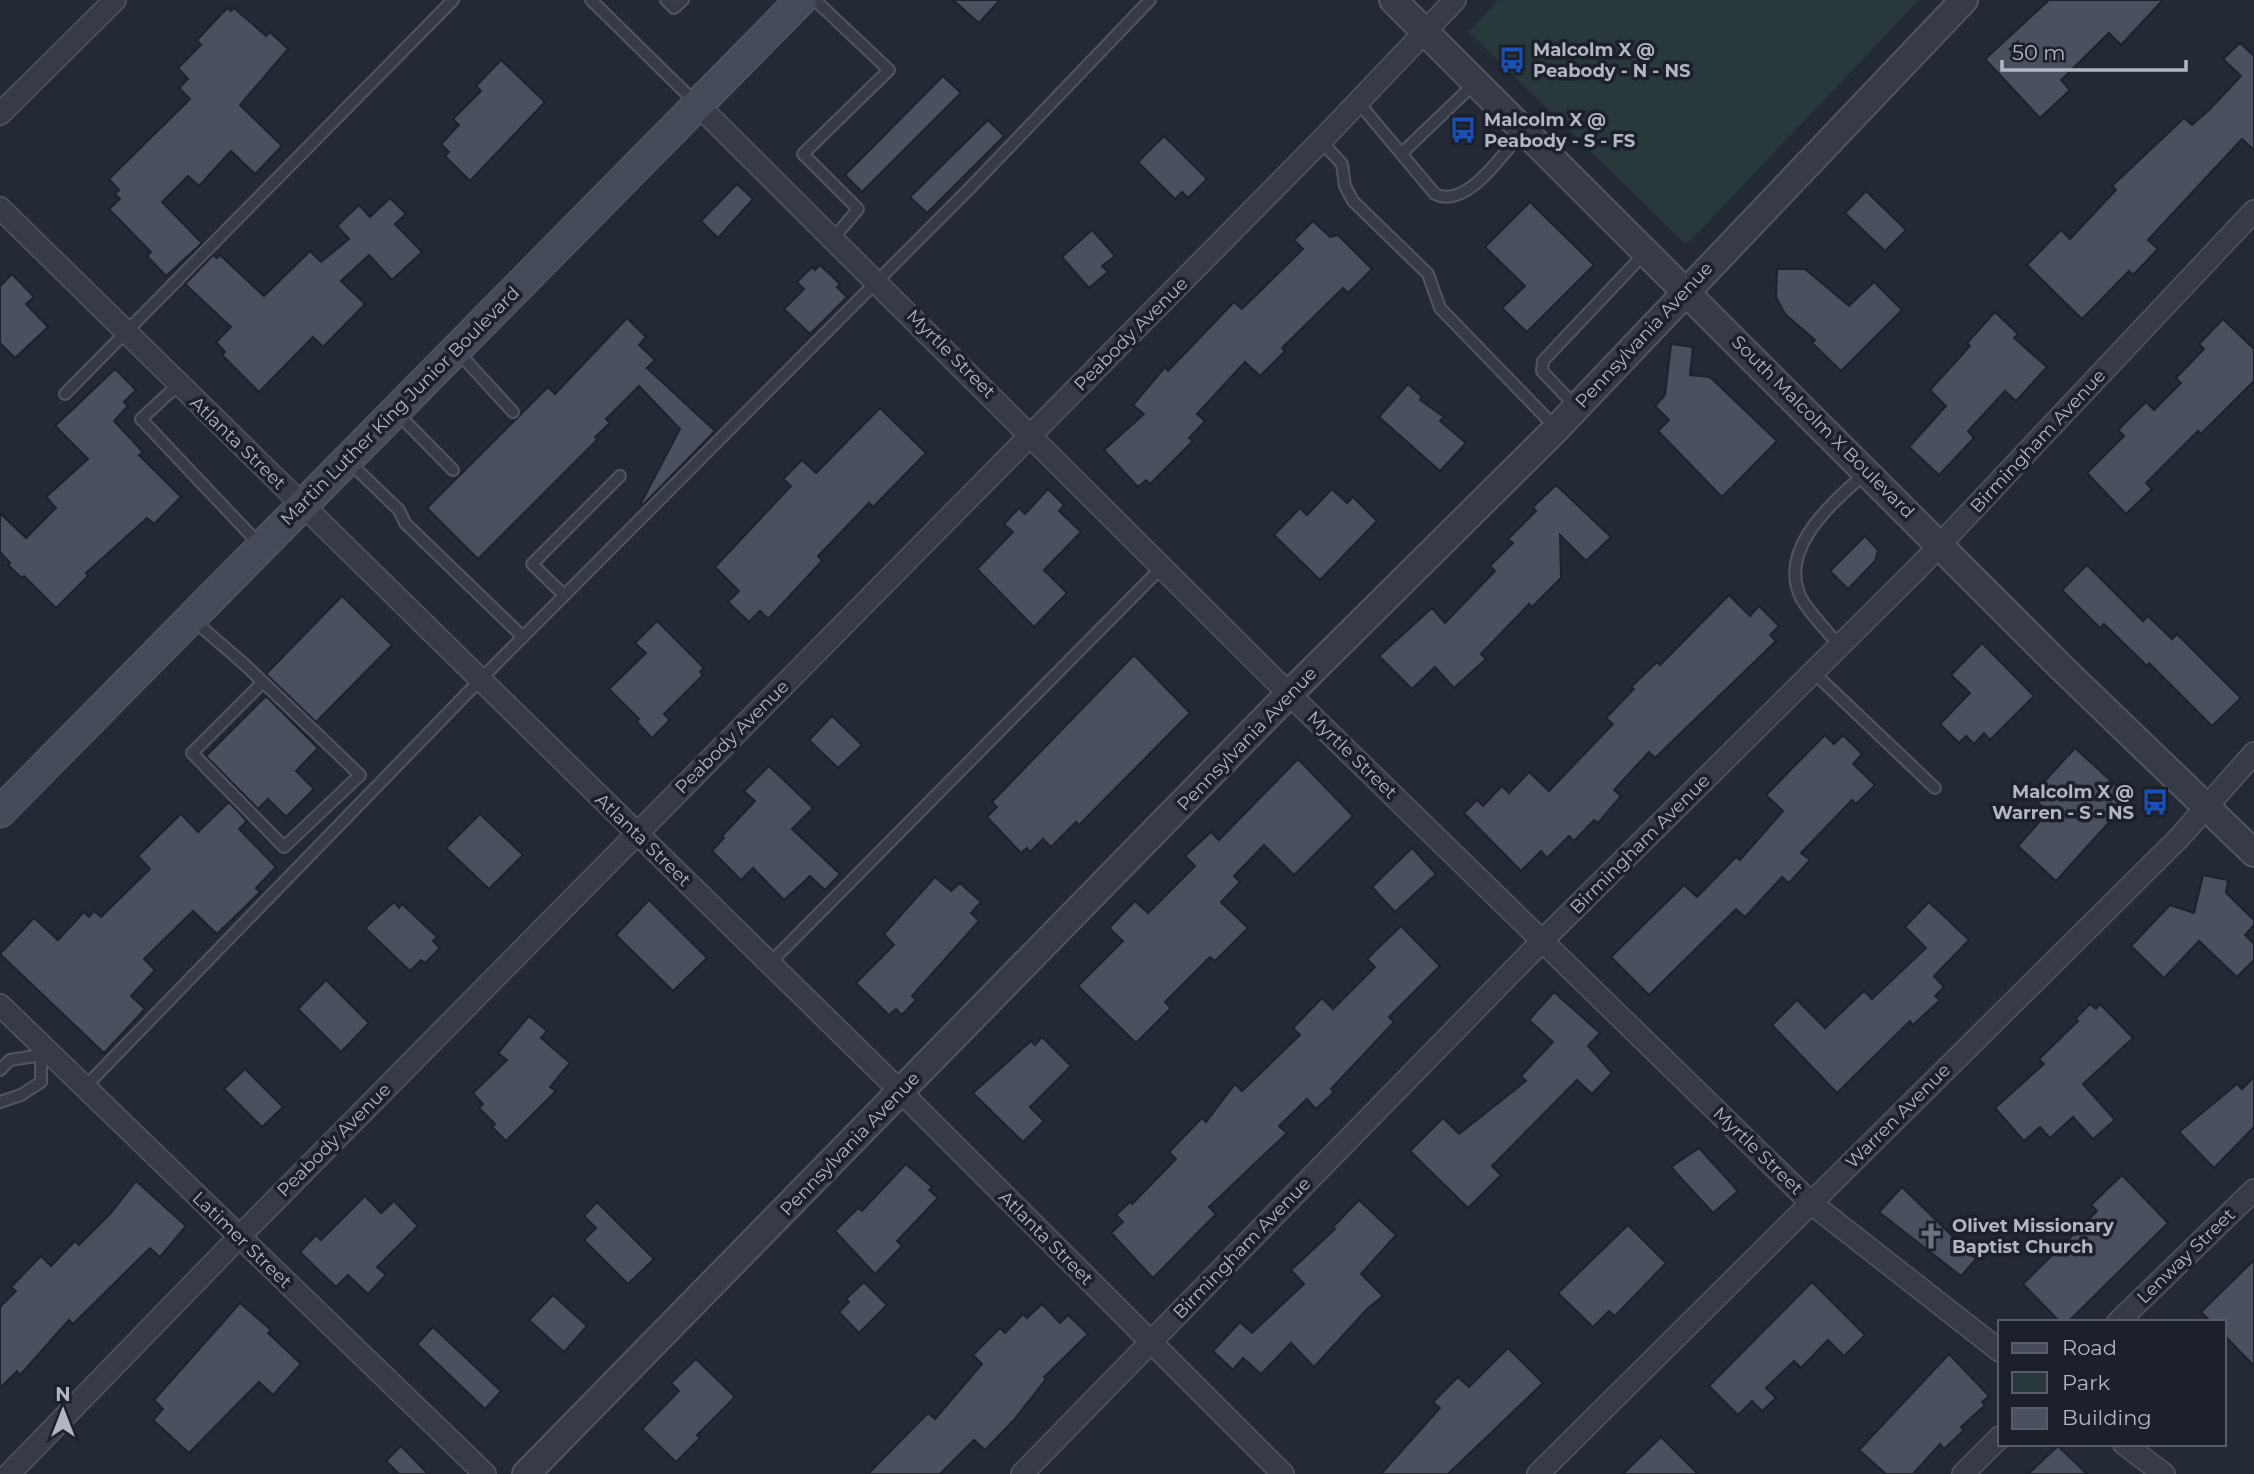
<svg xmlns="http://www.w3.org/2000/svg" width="2254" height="1474" viewBox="0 0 2254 1474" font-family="Montserrat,sans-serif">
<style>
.green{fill:#29383a}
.building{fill:#49505e;stroke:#1d222c;stroke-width:2}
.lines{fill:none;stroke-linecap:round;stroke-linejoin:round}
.service-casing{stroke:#515660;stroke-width:14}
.minor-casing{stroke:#515660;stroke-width:24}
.tertiary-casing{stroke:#515660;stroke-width:30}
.secondary-casing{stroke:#515660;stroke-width:33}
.service{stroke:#363b46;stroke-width:10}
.minor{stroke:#363b46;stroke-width:21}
.tertiary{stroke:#363b46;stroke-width:26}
.secondary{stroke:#444a58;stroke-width:30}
.labels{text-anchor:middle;stroke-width:7;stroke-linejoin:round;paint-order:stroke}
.poi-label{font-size:18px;font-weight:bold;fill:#b1b6c2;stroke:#1b202a;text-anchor:start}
.street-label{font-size:18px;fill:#b1b6c2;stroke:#1b202a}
</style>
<rect width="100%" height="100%" fill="#232935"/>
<path class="green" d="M1498,0H1919L1686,245L1469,32Z"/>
<g class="building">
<path d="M953,0H1000L979,23Z"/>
<path d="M2049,0H2163L2121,45L2109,33L2061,80L2070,90L2040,118L1985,59Z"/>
<path d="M227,8L231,11L234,8L266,36L270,32L288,49L240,105L282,146L255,174L231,151L199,186L188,176L162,202L202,243L166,276L147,256L151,252L109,209L120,199L115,194L119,190L109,179L190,99L179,88L188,79L178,68L201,45L197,40Z"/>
<path d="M2240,43L2254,56V150L2242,139L2148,240L2158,249L2133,275L2129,271L2082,319L2027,265L2061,230L2070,239L2116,190L2112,186L2184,118L2192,125L2209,110L2241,76L2223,59Z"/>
<path d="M501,60L545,102L470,181L445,156L449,152L441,144L459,125L453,119L481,91L476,86Z"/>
<path d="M943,76L961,93L862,192L845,175Z"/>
<path d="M988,120L1004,136L927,213L910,197Z"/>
<path d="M1164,136L1207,179L1188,198L1182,192L1175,199L1138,162Z"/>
<path d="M737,184L753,199L718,238L701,221Z"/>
<path d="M1866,191L1906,230L1885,251L1845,213Z"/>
<path d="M390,198L406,214L395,224L422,252L392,280L369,255L341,281L365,304L323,347L313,337L259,392L222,355L225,352L216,342L231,327L185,284L213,255L217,258L220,255L264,296L310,251L321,262L349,239L337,226L359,205L370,217Z"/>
<path d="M1530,202L1594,265L1527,332L1502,308L1525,286L1485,247Z"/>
<path d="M1313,221L1330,237L1338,235L1372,269L1348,293L1343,288L1282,348L1285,351L1260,376L1245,362L1197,414L1205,421L1189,438L1193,441L1150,484L1146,480L1138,487L1104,450L1144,414L1133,405L1165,367L1168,371L1234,302L1242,309L1303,249L1294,240Z"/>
<path d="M1092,230L1115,256L1102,266L1108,272L1089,288L1062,257Z"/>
<path d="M820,265L840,284L837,287L847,297L810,334L784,309L804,289L797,282L812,267L815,270Z"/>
<path d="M1777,269H1805L1849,306L1874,282L1902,310L1841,371L1812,343L1815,340L1785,314L1776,297Z"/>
<path d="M12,274L34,297L26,304L48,327L15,358L0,343V286Z"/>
<path d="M1995,312L2018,334L2014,338L2047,367L2016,401L2005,391L1968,431L1974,438L1939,475L1909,447L1946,406L1930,390L1970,346L1967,343Z"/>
<path d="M627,318L646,337L639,345L655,360L647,368L715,431L643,505L641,503L680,429L639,386L606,419L610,423L595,437L598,439L478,559L427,508L548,387L555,394Z"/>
<path d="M2223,319L2254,349V381L2201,434L2198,431L2146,483L2152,489L2126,514L2087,473L2124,436L2118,430L2146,402L2154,410L2181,383L2176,378L2204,349L2199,344Z"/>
<path d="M1671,344L1693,347L1690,375L1710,377L1777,441L1722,497L1658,431L1669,420L1655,406L1665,395Z"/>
<path d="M115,369L136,390L124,402L128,406L114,421L143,452L139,455L181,497L154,524L147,518L86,573L88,576L56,608L24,576L22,578L8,565L10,563L0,552V513L26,538L56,508L46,497L88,459L55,426Z"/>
<path d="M1408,384L1422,397L1420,400L1444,417L1440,421L1466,443L1440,471L1379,417Z"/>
<path d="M880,408L926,453L873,507L869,503L818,556L822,561L768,619L760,611L749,622L728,602L739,591L715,567L791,486L783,479L802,460L816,473Z"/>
<path d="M1556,485L1611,537L1586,561L1560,535L1561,578L1532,607L1529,604L1481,654L1486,659L1454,688L1435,667L1412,689L1379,656L1432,608L1445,623L1495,571L1490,566L1513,543L1508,539L1536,511L1533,507Z"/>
<path d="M1048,489L1064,505L1059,511L1081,532L1044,570L1067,593L1034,627L977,569L1013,532L1004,524L1019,508L1025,514Z"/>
<path d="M1332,489L1347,503L1353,497L1377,521L1320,580L1274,535L1300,508L1307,515Z"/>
<path d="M1865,536L1878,550L1875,561L1848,589L1830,571Z"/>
<path d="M2087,565L2143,621L2148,616L2172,639L2177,634L2241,698L2212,726L2149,663L2147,666L2104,624L2100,628L2062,590Z"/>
<path d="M1729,595L1750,616L1759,606L1779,626L1770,635L1776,641L1655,758L1649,752L1614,790L1621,796L1598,823L1594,820L1574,841L1569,836L1547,858L1541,851L1521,871L1464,813L1477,800L1483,806L1502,786L1509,793L1529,772L1549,791L1613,724L1606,718L1634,689L1631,687L1657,662L1660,665Z"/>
<path d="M342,596L392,645L316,722L266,674Z"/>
<path d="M657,621L704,668L700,672L703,675L664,714L670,720L652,738L637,722L639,719L609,689L646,653L635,643Z"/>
<path d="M1982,643L2034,696L1990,740L1984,733L1974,744L1966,736L1959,743L1940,724L1970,693L1951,675Z"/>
<path d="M1134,655L1190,713L1079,825L1076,822L1051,847L1043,839L1030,852L1027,848L1021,853L987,817L997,807L992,802Z"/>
<path d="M266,696L318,748L296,771L314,789L286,817L268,799L258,809L206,756Z"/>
<path d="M832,716L862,745L838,768L809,740Z"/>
<path d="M1825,735L1834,744L1843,735L1862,754L1853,764L1875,785L1856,804L1852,800L1801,853L1810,860L1789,883L1782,877L1745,917L1736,909L1649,995L1611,957L1684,885L1697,897L1736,857L1740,860L1783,811L1766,795Z"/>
<path d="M2075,748L2122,791L2123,807L2056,881L2018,846L2048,812L2031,796Z"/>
<path d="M1298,759L1353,816L1294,875L1264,845L1234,876L1240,882L1221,902L1248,928L1215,961L1210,957L1165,1002L1171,1008L1136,1043L1078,986L1123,941L1109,928L1135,901L1148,913L1195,866L1185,856L1211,832L1219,840Z"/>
<path d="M769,766L813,808L792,829L840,874L825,890L810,876L784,900L753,868L741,880L712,851L724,838L722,836L755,801L744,791Z"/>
<path d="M229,802L247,821L239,829L276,867L256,888L260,892L217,934L193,911L144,959L155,970L131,996L145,1009L104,1053L0,954L34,918L58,940L84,912L89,917L94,911L101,917L150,869L138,856L181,814L198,832Z"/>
<path d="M480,814L523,855L489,889L446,848Z"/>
<path d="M1412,848L1436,874L1395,912L1372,887Z"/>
<path d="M2203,875L2228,880L2226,893L2254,920V925L2245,935L2254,944V960L2237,977L2199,941L2164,978L2131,946L2170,905L2194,913Z"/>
<path d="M935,877L951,891L960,883L981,902L971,913L979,921L912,996L916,1000L902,1015L896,1009L889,1015L856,983L894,945L884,934Z"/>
<path d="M649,900L707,958L673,991L616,935Z"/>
<path d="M394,902L399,908L402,904L437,937L433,941L440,948L425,963L421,960L410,971L365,928Z"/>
<path d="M1929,902L1969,940L1934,976L1944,987L1935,996L1940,1000L1913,1025L1910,1021L1837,1093L1772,1025L1797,1000L1825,1028L1864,991L1872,999L1926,948L1905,927Z"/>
<path d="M1401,926L1440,966L1389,1017L1394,1022L1331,1089L1334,1092L1316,1109L1307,1099L1279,1126L1287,1133L1209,1207L1216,1214L1153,1278L1111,1233L1123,1222L1116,1215L1130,1202L1132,1204L1176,1159L1169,1152L1202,1118L1206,1122L1235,1084L1242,1091L1300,1035L1293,1028L1322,998L1333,1009L1375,967L1367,959Z"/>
<path d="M326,980L369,1023L341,1052L298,1009Z"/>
<path d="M1554,992L1600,1033L1588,1046L1612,1073L1592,1094L1577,1080L1492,1166L1501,1175L1468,1208L1410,1151L1443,1118L1459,1134L1526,1081L1521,1076L1553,1042L1529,1020Z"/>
<path d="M2090,1004L2096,1009L2100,1004L2133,1038L2083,1084L2115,1120L2093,1139L2073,1117L2050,1138L2040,1127L2024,1141L1995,1108L2044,1064L2039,1059L2078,1021L2076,1018Z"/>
<path d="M529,1016L547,1031L541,1038L570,1063L550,1087L556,1091L506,1141L492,1127L495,1124L479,1108L483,1104L473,1093L507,1060L498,1053Z"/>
<path d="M1042,1037L1071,1066L1030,1107L1044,1121L1023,1142L973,1093L1031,1041L1035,1045Z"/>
<path d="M245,1069L283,1107L262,1127L224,1089Z"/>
<path d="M2254,1077V1127L2214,1168L2179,1132L2237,1084L2242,1089Z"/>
<path d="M1699,1148L1738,1191L1713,1213L1671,1167Z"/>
<path d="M906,1164L932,1187L929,1190L938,1198L897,1241L902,1246L875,1274L835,1231L858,1208L862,1211Z"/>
<path d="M2122,1175L2168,1223L2068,1322H2060L2023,1284L2097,1211L2091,1205Z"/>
<path d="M136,1181L186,1226L160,1257L150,1248L73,1324L69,1320L20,1375L17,1371L0,1388V1307L16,1291L11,1287L41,1256L51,1266L75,1241L79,1245L110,1214Z"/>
<path d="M1902,1187L1976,1259L1961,1276L1879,1212Z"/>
<path d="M365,1196L381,1213L394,1201L418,1226L377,1267L386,1275L368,1294L348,1275L336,1287L300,1252L316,1235L321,1240Z"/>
<path d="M1359,1200L1396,1235L1361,1274L1383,1296L1368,1308L1314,1367L1291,1343L1261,1374L1243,1358L1233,1370L1213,1351L1240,1322L1252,1333L1304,1284L1291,1270L1335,1229L1333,1227Z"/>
<path d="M597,1202L654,1259L628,1284L584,1240L596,1228L584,1216Z"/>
<path d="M1628,1225L1666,1263L1615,1316L1609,1311L1593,1327L1558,1293Z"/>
<path d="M2254,1260V1366L2224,1335V1322H2211L2201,1312Z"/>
<path d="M864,1282L887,1305L859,1333L839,1312L849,1302L846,1299Z"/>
<path d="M1812,1282L1865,1335L1844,1356L1828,1340L1801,1368L1794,1361L1766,1388L1776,1398L1762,1411L1752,1401L1738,1415L1709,1386Z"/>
<path d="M553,1295L587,1326L564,1352L529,1320Z"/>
<path d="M240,1303L271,1330L268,1333L301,1364L273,1395L259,1382L189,1453L153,1420L163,1409L154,1400Z"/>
<path d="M1042,1304L1060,1323L1068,1315L1088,1334L1044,1377L1046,1379L1014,1420L985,1450L974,1440L940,1474H868L928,1413L935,1419L982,1364L973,1355L1000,1328L1005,1333L1023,1314L1027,1318Z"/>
<path d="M433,1327L501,1391L485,1409L417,1344Z"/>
<path d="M1508,1348L1543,1383L1518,1407L1448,1474H1381L1440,1408L1433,1402L1458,1377L1469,1387Z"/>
<path d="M1949,1354L1989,1396L1982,1402L1985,1405L1961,1427L1964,1430L1944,1449L1940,1444L1913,1474H1886L1859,1450Z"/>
<path d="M696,1359L735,1397L697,1435L700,1438L676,1462L642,1429L679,1391L671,1383Z"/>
<path d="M1661,1437L1698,1474H1623Z"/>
<path d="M401,1446L428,1474H399L386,1461Z"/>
<path d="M2058,1446L2087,1474H2028Z"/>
</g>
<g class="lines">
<g class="service-casing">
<g id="service">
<path d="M591,0L695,102"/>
<path d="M666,0L674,8L683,0"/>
<path d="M815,0L889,70L803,154L858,209L833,239"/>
<path d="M1358,102L1435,194C1467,210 1503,153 1523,131"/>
<path d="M1321,141L1342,164L1345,186L1353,201L1428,274L1440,308L1556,428"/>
<path d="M1402,153L1475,83"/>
<path d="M458,352L513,412"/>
<path d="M178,385L141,419L261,546"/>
<path d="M65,394L453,0"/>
<path d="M1576,407L1542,371L1543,361L1644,254"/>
<path d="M396,412L453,470"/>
<path d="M349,462L399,510L405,523L523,637"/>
<path d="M564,595L532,564L620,476"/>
<path d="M192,619L243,663L360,775L284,847L192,753L263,682"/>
<path d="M1838,645C1827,630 1810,614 1801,598C1777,548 1833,503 1865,473"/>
<path d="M1812,671L1935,788"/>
<path d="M770,963L1162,567"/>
<path d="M0,1070L10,1060L41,1055V1082L21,1095L0,1102"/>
<path d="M85,1087L480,680L970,188L1150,0"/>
</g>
</g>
<g class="minor-casing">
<g id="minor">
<path d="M697,104L1289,694L1811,1203L2000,1351"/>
<path d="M0,114L115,0"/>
<path d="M0,208L901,1092L1283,1474"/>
<path d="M0,1005L485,1474"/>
<path d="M2118,1322L2254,1190"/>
<path d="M2124,1444L2164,1474"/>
<path d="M9,1474L239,1237L1321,141L1455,0"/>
<path d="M1022,1474L1542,941L1917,569L2254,211"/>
<path d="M1538,1474L2179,838L2254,753"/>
<path d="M1963,1474L2000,1437"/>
</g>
</g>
<g class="tertiary-casing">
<g id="tertiary">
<path d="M1393,0L2064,670L2254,853"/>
<path d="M526,1474L1289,694L1557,428L1964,0"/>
</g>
</g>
<g class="secondary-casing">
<path id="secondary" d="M0,812L801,0"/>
</g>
<use href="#service" class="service"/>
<use href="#minor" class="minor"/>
<use href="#tertiary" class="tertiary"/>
<use href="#secondary" class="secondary"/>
</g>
<defs>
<g id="bus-bare" transform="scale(2.1)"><path d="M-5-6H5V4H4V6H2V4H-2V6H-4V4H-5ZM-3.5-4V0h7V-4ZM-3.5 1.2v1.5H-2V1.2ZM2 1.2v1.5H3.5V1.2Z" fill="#1a4fb4" stroke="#1b202a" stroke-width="2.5" paint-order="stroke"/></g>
<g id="church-bare" transform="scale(2.1)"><path d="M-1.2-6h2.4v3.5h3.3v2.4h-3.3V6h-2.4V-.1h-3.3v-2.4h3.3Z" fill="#6b7280" stroke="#1b202a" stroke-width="2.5" paint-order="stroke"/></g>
</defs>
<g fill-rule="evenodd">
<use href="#bus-bare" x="1512" y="60"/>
<use href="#bus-bare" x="1463" y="130"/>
<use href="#bus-bare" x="2155" y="802"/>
<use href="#church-bare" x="1931" y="1236"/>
</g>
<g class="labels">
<g class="poi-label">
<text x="1533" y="56">Malcolm X @<tspan x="1533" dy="21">Peabody - N - NS</tspan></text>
<text x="1484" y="126">Malcolm X @<tspan x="1484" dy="21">Peabody - S - FS</tspan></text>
<text x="2134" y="798" text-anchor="end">Malcolm X @<tspan x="2134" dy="21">Warren - S - NS</tspan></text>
<text x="1952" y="1232">Olivet Missionary<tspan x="1952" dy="21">Baptist Church</tspan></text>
</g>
<g class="street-label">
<text transform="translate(1131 334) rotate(-45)" y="6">Peabody Avenue</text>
<text transform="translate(1644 335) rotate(-47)" y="6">Pennsylvania Avenue</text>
<text transform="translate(951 354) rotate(45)" y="6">Myrtle Street</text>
<text transform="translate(400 406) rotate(-45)" y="6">Martin Luther King Junior Boulevard</text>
<text transform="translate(1823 427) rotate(45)" y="6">South Malcolm X Boulevard</text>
<text transform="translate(2038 441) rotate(-47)" y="6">Birmingham Avenue</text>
<text transform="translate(238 443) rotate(44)" y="6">Atlanta Street</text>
<text transform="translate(732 737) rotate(-45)" y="6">Peabody Avenue</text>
<text transform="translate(1247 739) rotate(-46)" y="6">Pennsylvania Avenue</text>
<text transform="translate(1352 755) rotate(44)" y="6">Myrtle Street</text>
<text transform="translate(643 840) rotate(44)" y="6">Atlanta Street</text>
<text transform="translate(1640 844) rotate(-45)" y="6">Birmingham Avenue</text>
<text transform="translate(1898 1116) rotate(-45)" y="6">Warren Avenue</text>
<text transform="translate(334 1140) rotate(-45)" y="6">Peabody Avenue</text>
<text transform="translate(850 1144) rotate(-46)" y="6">Pennsylvania Avenue</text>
<text transform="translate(1758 1151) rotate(44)" y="6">Myrtle Street</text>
<text transform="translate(1046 1238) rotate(45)" y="6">Atlanta Street</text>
<text transform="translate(242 1240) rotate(44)" y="6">Latimer Street</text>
<text transform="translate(1242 1248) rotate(-46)" y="6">Birmingham Avenue</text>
<text transform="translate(2186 1256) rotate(-44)" y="6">Lenway Street</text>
</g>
</g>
<rect x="1998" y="1320" width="228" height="126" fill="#1b202a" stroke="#575c67" stroke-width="2"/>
<rect x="2012" y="1343" width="35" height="10" fill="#444a58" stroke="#575c67" stroke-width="2"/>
<text x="2062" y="1355" font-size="21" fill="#b1b6c2">Road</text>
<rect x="2012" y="1372" width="35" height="21" fill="#29383a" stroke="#575c67" stroke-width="2"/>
<text x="2062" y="1390" font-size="21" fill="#b1b6c2">Park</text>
<rect x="2012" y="1408" width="35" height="21" fill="#49505e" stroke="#575c67" stroke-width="2"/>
<text x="2062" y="1425" font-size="21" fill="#b1b6c2">Building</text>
<g transform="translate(63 1411)" stroke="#1b202a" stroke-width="5" paint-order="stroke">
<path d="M0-5L12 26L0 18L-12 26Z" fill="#b1b6c2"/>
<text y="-10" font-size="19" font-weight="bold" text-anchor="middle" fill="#b1b6c2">N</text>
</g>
<path d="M2002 60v10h184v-10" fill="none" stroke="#b1b6c2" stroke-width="3.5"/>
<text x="2012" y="60" font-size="21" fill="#b1b6c2" stroke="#1b202a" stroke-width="5" paint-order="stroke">50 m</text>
</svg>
